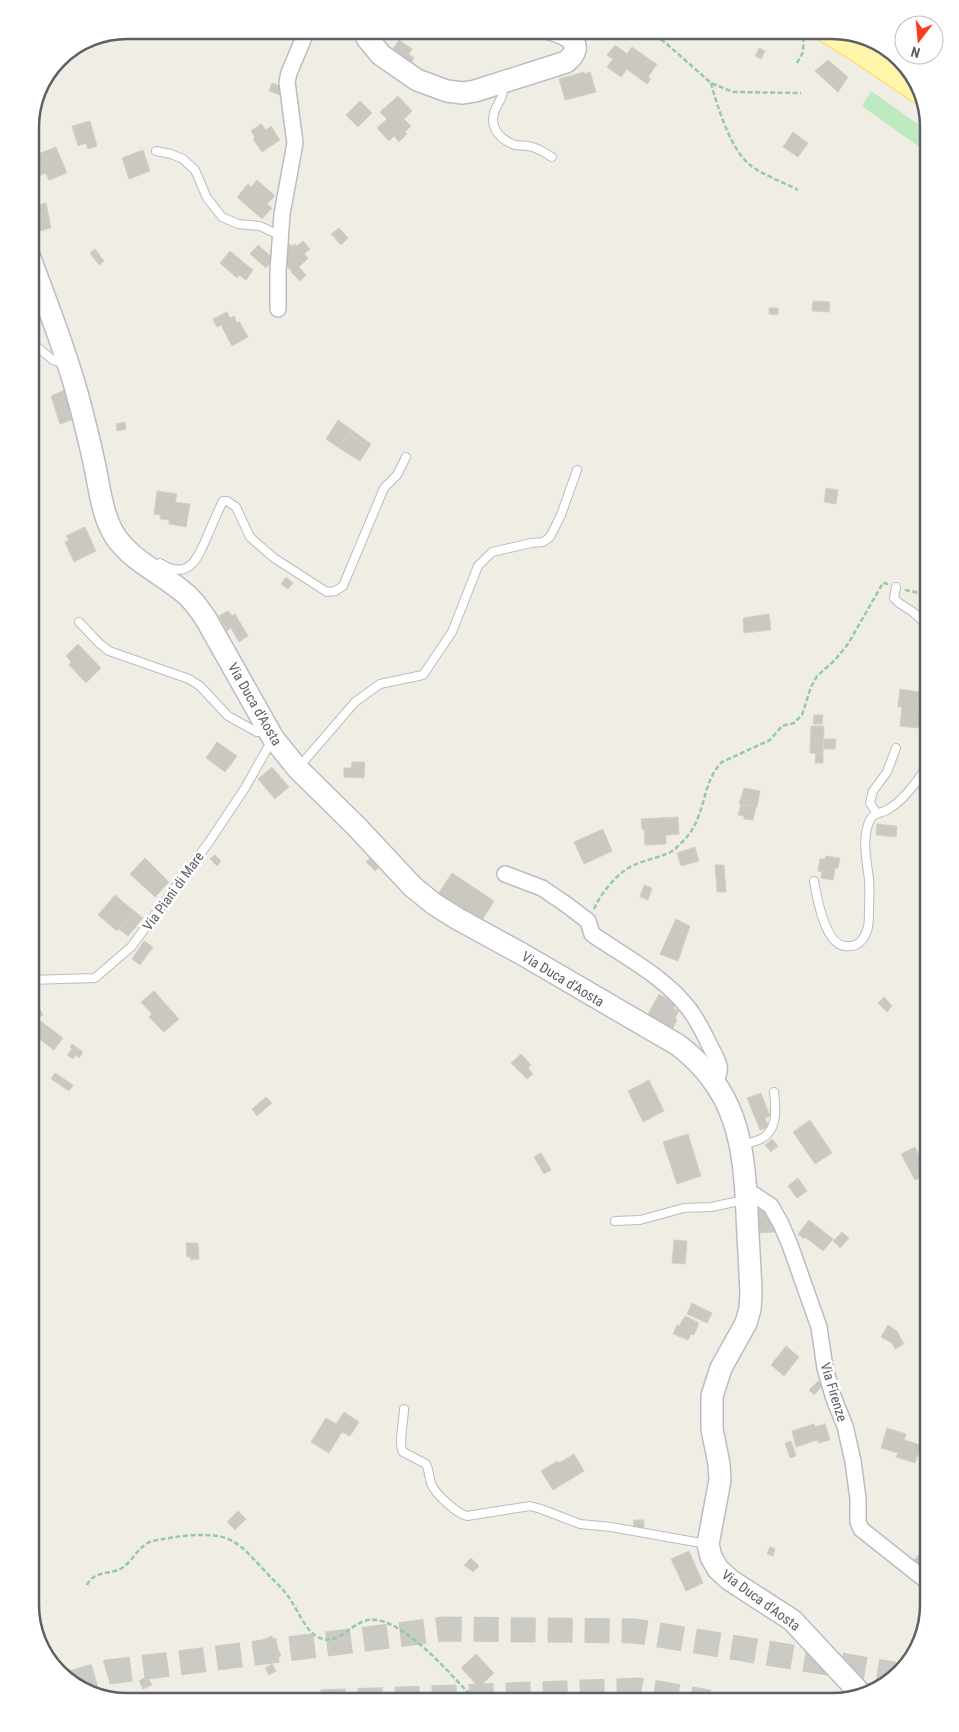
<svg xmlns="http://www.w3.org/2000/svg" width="959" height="1732" viewBox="0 0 959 1732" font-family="'Roboto Condensed',sans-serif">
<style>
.green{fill:#beeac0}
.building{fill:#cbc8c1;stroke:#d5d0c1}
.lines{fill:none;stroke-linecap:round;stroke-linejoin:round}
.trunk-tunnel{stroke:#cbcac4;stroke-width:25;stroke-dasharray:25 12;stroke-linecap:butt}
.service-casing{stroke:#b9bcc1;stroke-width:10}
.minor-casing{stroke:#b9bcc1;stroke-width:18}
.secondary-casing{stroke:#b9bdc3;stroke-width:24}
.primary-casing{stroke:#ffd74e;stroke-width:26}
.path{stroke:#95c9a7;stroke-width:2.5;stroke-dasharray:5 2.5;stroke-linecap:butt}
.service{stroke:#fff;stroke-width:8}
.minor{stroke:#fff;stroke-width:15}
.secondary{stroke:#fff;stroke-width:21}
.primary{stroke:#fff6aa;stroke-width:24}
.labels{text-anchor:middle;stroke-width:5;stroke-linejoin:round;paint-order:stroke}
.street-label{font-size:14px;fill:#5c6066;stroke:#fff}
.rim{fill:none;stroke:#5c6066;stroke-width:2.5}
</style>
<rect width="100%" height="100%" fill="#f0eee4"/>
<path class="green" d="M871,91L929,132V139L922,149L862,106Z"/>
<g class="building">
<path d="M236,30H251L239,37Z"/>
<path d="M399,40L412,49L409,54L414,58L408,67L388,56Z"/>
<path d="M615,45L627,54L632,47L649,59L636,76L627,69L621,77L607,67L613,59L607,55Z"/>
<path d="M759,48L765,51L761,59L755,56Z"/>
<path d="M649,59L657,64L648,77L651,79L647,84L636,76Z"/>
<path d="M828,60L848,77L838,92L815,71Z"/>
<path d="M584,72L585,74L590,72L596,92L565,100L559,79Z"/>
<path d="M272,83L283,87L281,95L269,91Z"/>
<path d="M398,96L412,111L404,119L411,126L405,132L407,134L399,142L394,136L389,141L377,128L387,119L380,112Z"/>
<path d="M360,101L372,113L358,127L346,115Z"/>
<path d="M90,121L97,146L88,149L86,143L78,146L72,126Z"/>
<path d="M261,124L266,130L271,126L280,140L262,152L253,139L255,137L251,131Z"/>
<path d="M793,132L808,143L798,157L783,147Z"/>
<path d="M30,138L35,146L30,148Z"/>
<path d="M56,147L67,173L49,180L46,173L36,177L30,163V157Z"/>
<path d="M143,150L150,171L129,179L122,158Z"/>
<path d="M257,180L275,196L267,204L272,208L262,219L237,197L248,184L251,187Z"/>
<path d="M46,203L51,228L36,232L31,207Z"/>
<path d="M339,228L348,238L341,245L331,234Z"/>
<path d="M303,241L310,249L304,254L297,246Z"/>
<path d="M287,242L292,246L295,244L308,258L299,267L306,275L300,281L291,272L292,271L283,263Z"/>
<path d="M258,245L274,259L266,268L250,254Z"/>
<path d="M95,249L104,261L99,265L90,253Z"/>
<path d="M230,251L253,270L246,280L239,275L237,278L220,263Z"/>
<path d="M813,301L830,302L829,312L812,311Z"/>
<path d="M769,308H778V315L769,314Z"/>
<path d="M227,312L230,318L234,316L237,323L239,321L248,337L232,346L221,325L217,327L213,319Z"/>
<path d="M65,390L74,419L60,424L51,396Z"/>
<path d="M338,420L371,444L369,447L349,434L339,448L326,439Z"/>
<path d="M125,422L126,429L117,431L116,424Z"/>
<path d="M349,434L369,447L360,461L339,448Z"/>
<path d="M826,488L838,490L836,504L824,502Z"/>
<path d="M157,491L177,494L175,502L190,504L186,527L169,524V520L160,519L161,515L154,514Z"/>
<path d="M85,527L96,551L74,562L65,542L69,540L66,536Z"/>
<path d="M286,577L293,583L288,589L281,584Z"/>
<path d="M228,611L232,616L235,614L248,636L239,642L231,628L227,631L219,616Z"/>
<path d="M769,614L771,630L744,633L743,618Z"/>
<path d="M78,644L101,668L86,683L69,665L71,662L66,656Z"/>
<path d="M900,689L920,692L918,709H921L919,728L900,726L902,707H898Z"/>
<path d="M814,715H823L822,724H813Z"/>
<path d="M811,726H824L823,754L810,753Z"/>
<path d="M824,739H836L835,749H824Z"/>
<path d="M217,742L237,756L225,772L206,758Z"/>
<path d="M816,753L823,754V763H815Z"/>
<path d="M352,762H365L364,778L344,777V768H351Z"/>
<path d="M272,767L289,787L275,799L258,779Z"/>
<path d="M744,788L760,791L757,807L739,804Z"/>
<path d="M741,804L756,807L753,820L744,819V816L738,815Z"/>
<path d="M678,817L679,834L666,835V844L645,845L644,829H642L641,819Z"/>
<path d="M877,824L897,826L896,837L876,835Z"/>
<path d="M603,829L612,851L584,864L574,842Z"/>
<path d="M695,847L699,861L681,866L677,853Z"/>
<path d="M215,855L221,861L217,866L210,859Z"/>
<path d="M372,856L382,865L375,871L366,862Z"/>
<path d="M826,856L840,858L838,868H835L833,880L821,878L822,872L818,871L820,859H825Z"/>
<path d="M145,858L169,882L155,897L130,874Z"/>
<path d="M715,865H724L726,892H717Z"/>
<path d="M452,873L494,901L481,922L438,894Z"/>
<path d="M644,885L652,888L648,900L640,897Z"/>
<path d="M115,895L134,911L117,931L98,915Z"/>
<path d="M134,911L143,918L128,936L119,929Z"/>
<path d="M676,919L690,926L678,961L660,954Z"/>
<path d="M144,941L153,947L140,965L132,959Z"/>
<path d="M30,991L43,1015L30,1022Z"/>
<path d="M154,991L179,1019L164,1032L149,1017L152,1014L141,1002Z"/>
<path d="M659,994L676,1004L673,1008L679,1011L675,1018L677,1020L672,1030L647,1016Z"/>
<path d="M884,997L892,1006L887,1012L878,1003Z"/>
<path d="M39,1020L63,1038L54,1050L30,1032Z"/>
<path d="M72,1044L83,1052L79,1058L76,1055L73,1059L67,1055L72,1049L70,1047Z"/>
<path d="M521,1054L531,1065L528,1068L533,1074L527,1079L511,1063Z"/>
<path d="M55,1073L73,1085L69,1091L51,1079Z"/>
<path d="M649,1080L664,1111L643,1122L628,1091Z"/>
<path d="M761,1093L770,1116L765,1118L769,1127L760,1130L747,1098Z"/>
<path d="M266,1097L272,1103L257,1116L252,1109Z"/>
<path d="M810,1120L832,1153L815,1164L793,1132Z"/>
<path d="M688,1134L701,1176L677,1184L663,1142Z"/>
<path d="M772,1139L778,1146L771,1152L765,1145Z"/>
<path d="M915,1147L924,1165L920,1168L924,1175L915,1180L901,1154Z"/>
<path d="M541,1153L551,1170L544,1174L534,1157Z"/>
<path d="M798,1178L807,1191L797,1198L788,1186Z"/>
<path d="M767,1209L774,1219L775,1232L758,1233L757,1210Z"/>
<path d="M809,1220L833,1239L823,1251L805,1237L804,1239L798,1234Z"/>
<path d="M842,1232L849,1238L840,1248L833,1241Z"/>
<path d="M674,1240L687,1241L685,1264L672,1263Z"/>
<path d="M186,1243H198L199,1259L191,1260L190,1257H187Z"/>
<path d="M692,1303L712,1313L707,1323L687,1314Z"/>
<path d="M685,1316L699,1323L694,1335L691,1334L688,1340L673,1334L677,1325L679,1326Z"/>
<path d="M888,1325L897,1331L904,1344L895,1349L892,1343L881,1337Z"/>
<path d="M786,1346L799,1357L784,1376L771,1365Z"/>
<path d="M818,1381L823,1385L814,1395L809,1390Z"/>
<path d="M344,1412L359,1422L350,1436L342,1432L329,1453L311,1442L326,1418L336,1424Z"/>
<path d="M814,1424L815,1427L825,1424L830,1440L819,1443L817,1440L796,1447L792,1431Z"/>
<path d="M887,1428L906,1434L904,1440L921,1445L915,1463L896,1457L898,1453L881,1448Z"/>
<path d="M791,1441L796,1456L790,1458L785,1443Z"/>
<path d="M574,1454L584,1471L553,1490L541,1471L558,1461L559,1463Z"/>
<path d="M238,1511L246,1519L235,1530L227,1522Z"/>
<path d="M634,1520H644V1528H633Z"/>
<path d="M770,1547L775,1549L773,1556L767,1554Z"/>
<path d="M689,1551L703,1583L686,1591L671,1559Z"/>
<path d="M922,1551L929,1557V1562L924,1568L914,1560Z"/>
<path d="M471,1558L479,1566L473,1572L464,1565Z"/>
<path d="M272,1636L281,1656L269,1661L260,1641Z"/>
<path d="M476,1654L494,1673L479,1687L461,1668Z"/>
<path d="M272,1664L276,1671L269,1675L265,1668Z"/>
<path d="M147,1676L152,1685L143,1689L139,1681Z"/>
</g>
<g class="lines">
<g class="trunk-tunnel">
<path d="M71,1683L108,1672L444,1629L635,1631L894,1674"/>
<path d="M321,1702L640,1690L709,1702"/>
</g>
<g class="service-casing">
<g id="service">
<path d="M502,84C505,99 498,100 494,113C490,129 501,140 515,145C522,146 529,145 535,148C541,150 547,154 552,157"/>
<path d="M156,151L171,154L183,159L195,170L207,198L222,217L238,224L260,226L281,236"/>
<path d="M30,341L53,360L64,364"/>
<path d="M160,563C188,581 197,560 207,537C212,525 217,513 223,501H227L236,507L250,537L274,558L327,592L335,591L343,586L384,488L397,475L406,457"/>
<path d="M896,587L894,598L899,603L913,612L929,627"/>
<path d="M79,622L100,644L109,651L189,679L200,686L228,716L257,732L266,731"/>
<path d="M299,767L355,702L380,684L423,675L452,632L478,566L492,552L531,543L543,542L550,537L561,515L577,470"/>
<path d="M876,812L870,803L873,791L887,772L896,748"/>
<path d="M814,881C817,897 825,950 849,946C854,946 859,944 862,940C869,931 869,922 869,911C869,901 870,890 869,880C867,860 861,839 870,820C875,811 881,814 889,809C906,798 918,780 929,763"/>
<path d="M30,980L95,978L131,947L209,842L245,788L272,740"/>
<path d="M741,1145C747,1143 755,1142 761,1139C778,1130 776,1109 774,1092"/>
<path d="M615,1221L640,1220L684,1208L711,1207L744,1200"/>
<path d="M404,1409C404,1420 398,1444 403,1452L426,1464C429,1470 429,1477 431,1483C435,1494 456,1513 467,1516L530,1506L541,1509L580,1524L611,1527L707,1544"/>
</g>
</g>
<g class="minor-casing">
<g id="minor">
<path d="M278,309V272L282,214L295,143L287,82L289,73L307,30"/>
<path d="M505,874L542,888L567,905L588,921L592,934C625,957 665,977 689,1009C699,1022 705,1036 712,1050C718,1061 724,1071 714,1081"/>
<path d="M747,1190L771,1206L781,1224L790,1245L819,1327L825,1368L834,1399L845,1426L853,1461L858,1499V1522L861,1529L929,1583"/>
</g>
</g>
<g class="secondary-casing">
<g id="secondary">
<path d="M365,30L367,38L381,55L417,80L447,91L463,93L475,91L566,62C585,47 572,35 553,30"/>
<path d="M30,258C48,307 68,357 81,408C86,428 91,447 95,467C100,490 102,515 115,536C132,561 159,572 182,591C192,598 199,609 206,619L273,738L298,769L356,826L413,887L434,904L458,919L522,954L678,1045C737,1090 744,1144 747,1213C748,1239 750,1266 751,1293L750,1309L746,1323L721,1368L712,1396V1429L719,1464L720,1480L708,1544L711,1557L718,1569L730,1580L792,1620L863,1696"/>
</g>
</g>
<g class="primary-casing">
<path id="primary" d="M826,30L863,53L922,93"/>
</g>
<g class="path">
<path d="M649,30L668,45L711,83L733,92L801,93"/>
<path d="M797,63L803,52L804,30"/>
<path d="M711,83C717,106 731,150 750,165C761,174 785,183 798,190"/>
<path d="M905,590L929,595"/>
<path d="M594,909C600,895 613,879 625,870C638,861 655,859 669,853C675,850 681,843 686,838C706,816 702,781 722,762L770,740L782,726L794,723L802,715L811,687L817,676L835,660L848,644L883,583L888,584"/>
<path d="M87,1585C94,1570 110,1575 122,1568C134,1560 138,1546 152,1541C174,1537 214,1529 234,1542C246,1549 255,1561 265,1571C274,1581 285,1590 292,1602C299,1613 307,1633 320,1638C337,1645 348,1627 364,1621C398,1609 455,1680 477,1702"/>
</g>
<use href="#service" class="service"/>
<use href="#minor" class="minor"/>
<use href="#secondary" class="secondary"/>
<use href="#primary" class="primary"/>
</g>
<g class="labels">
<g class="street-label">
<text transform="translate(255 704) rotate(60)" y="5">Via Duca d'Aosta</text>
<text transform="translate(173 891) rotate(-54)" y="5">Via Piani di Mare</text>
<text transform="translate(563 979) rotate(31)" y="5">Via Duca d'Aosta</text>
<text transform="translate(834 1392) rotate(73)" y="5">Via Firenze</text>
<text transform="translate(761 1600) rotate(36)" y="5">Via Duca d'Aosta</text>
</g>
</g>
<path d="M0 0H959V1732H0ZM127 39H832A88 88 0 0 1 920 127V1605A88 88 0 0 1 832 1693H127A88 88 0 0 1 39 1605V127A88 88 0 0 1 127 39Z" fill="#fff" fill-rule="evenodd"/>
<path class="rim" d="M127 39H832A88 88 0 0 1 920 127V1605A88 88 0 0 1 832 1693H127A88 88 0 0 1 39 1605V127A88 88 0 0 1 127 39Z"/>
<g transform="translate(919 40) rotate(196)"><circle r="24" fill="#ffffff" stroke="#bebfc2"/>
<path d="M0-4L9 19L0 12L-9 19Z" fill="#fa3c20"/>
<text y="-8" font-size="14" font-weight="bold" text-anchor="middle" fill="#5c6066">N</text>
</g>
</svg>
